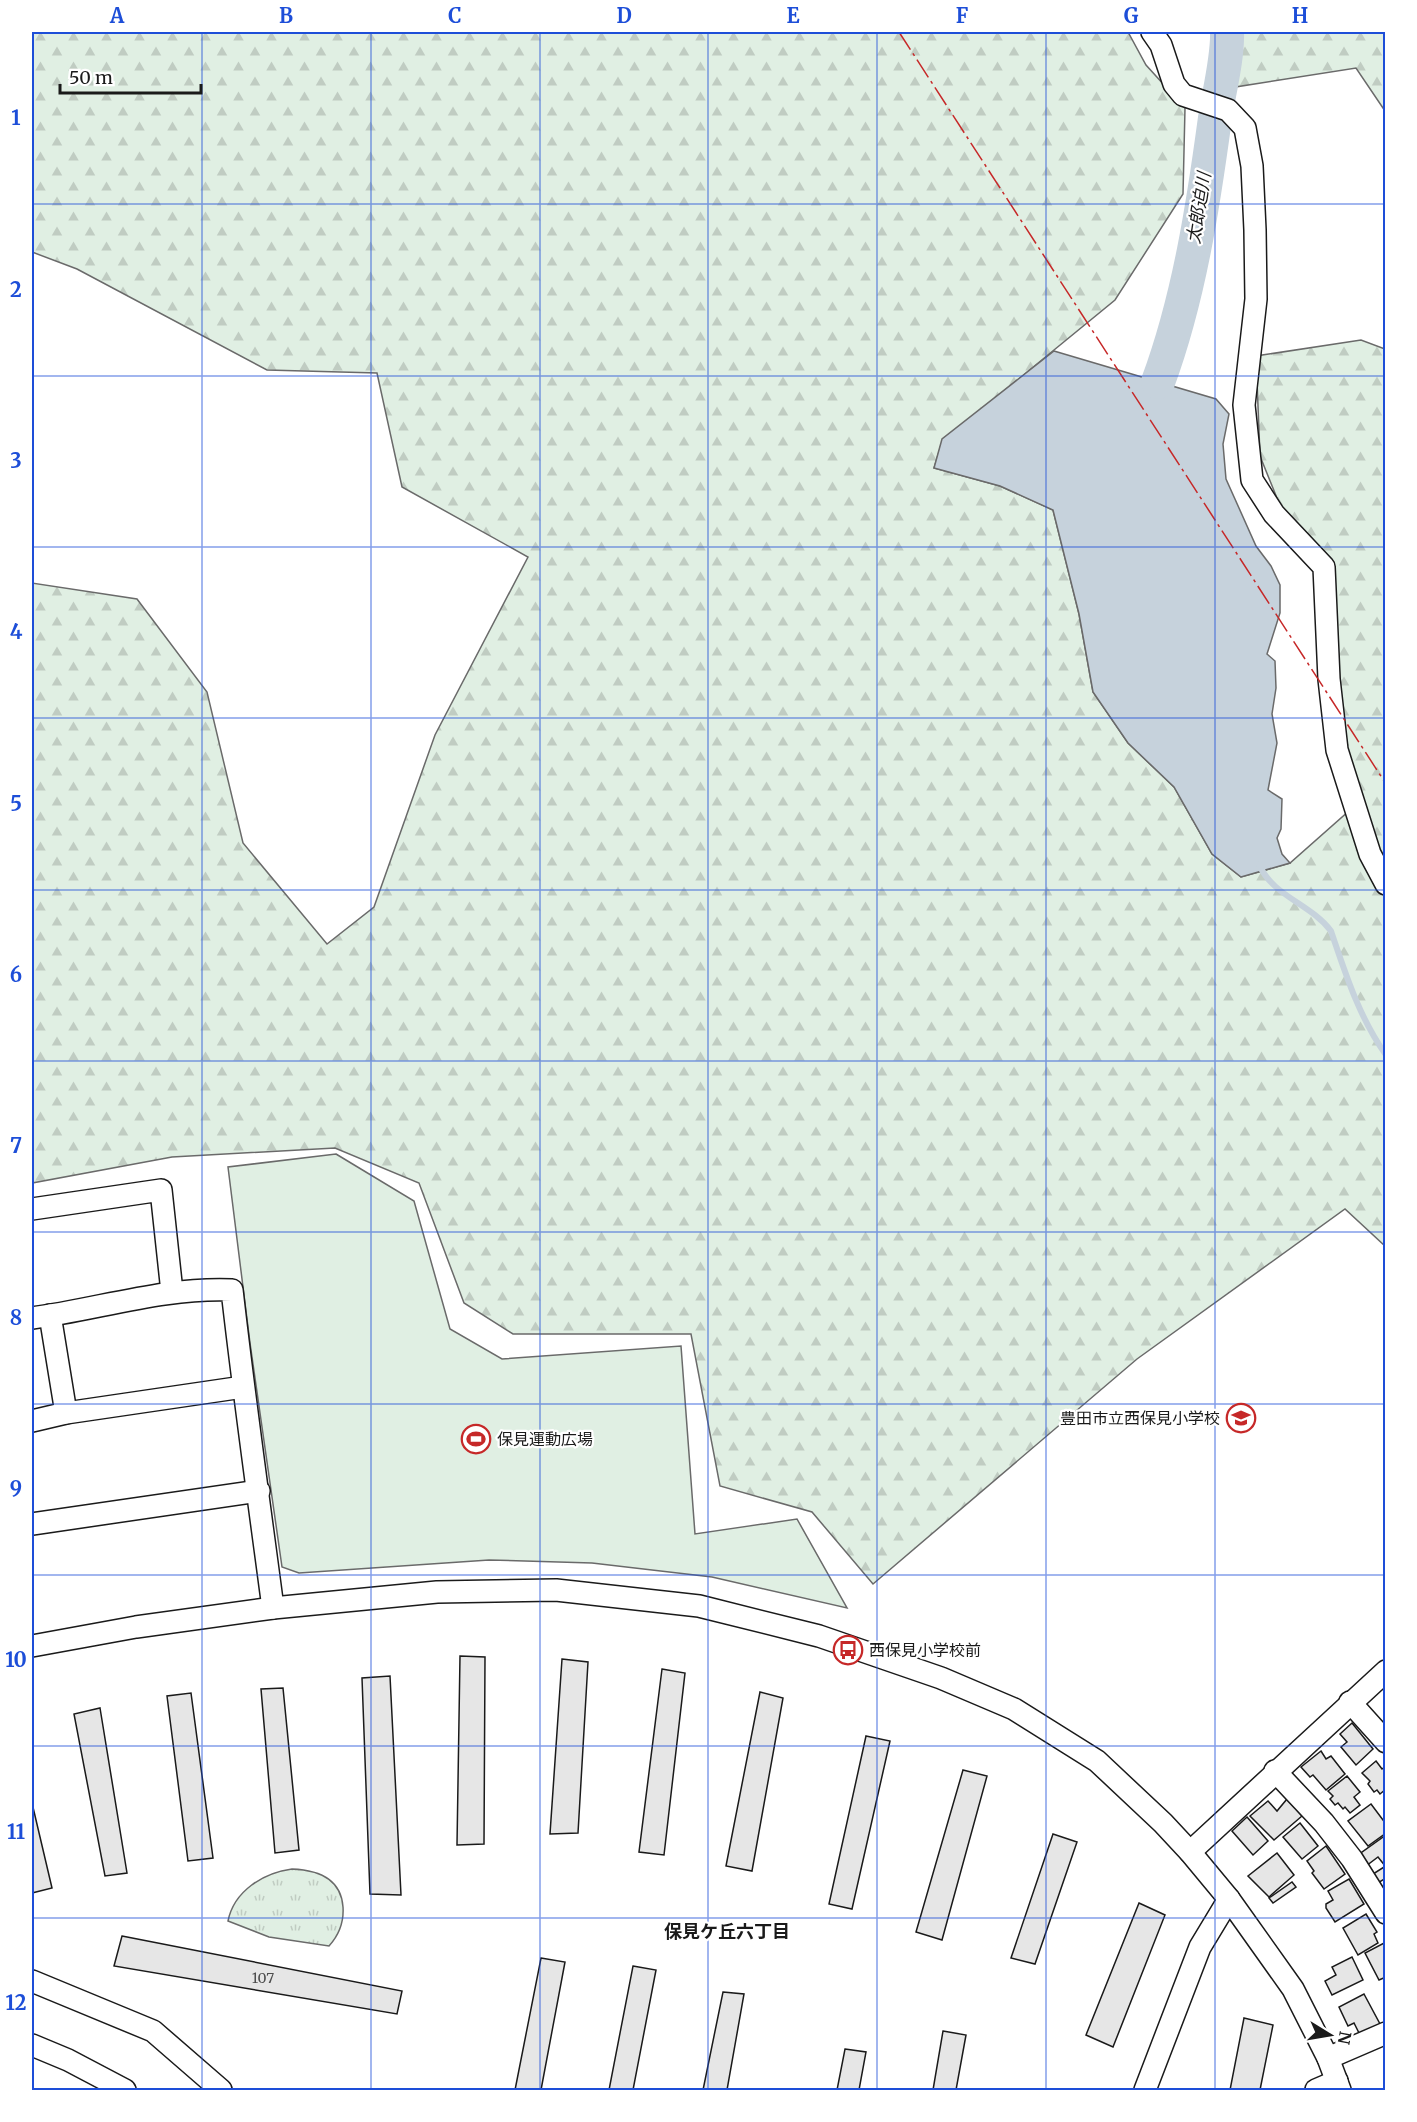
<svg xmlns="http://www.w3.org/2000/svg" width="1417" height="2122" viewBox="0 0 1417 2122" font-family="Merriweather,'Noto Sans JP',serif">
<style>
.forest{fill:url(#forest-firs);stroke:#6a6a6a;stroke-width:1.5}
.park{fill:url(#park-tufts);stroke:#6a6a6a;stroke-width:1.5}
.pitch{fill:#e0efe3;stroke:#6a6a6a;stroke-width:1.5}
.water{fill:#c6d2dc;stroke:#6a6a6a;stroke-width:1.5}
.lines{fill:none;stroke-linecap:round;stroke-linejoin:round}
.stream{stroke:#c6d2dc;stroke-width:6}
.river{stroke:#c6d2dc;stroke-width:34}
.building{fill:#e6e6e6;stroke:#1a1a1a;stroke-width:1.5}
.minor-casing{stroke:#1a1a1a;stroke-width:24}
.minor{stroke:#fff;stroke-width:21}
.power{stroke:#c62828;stroke-width:1.5;stroke-dasharray:21 4.5 3 4.5;stroke-linecap:butt}
.grid{fill:none;stroke:#1d4ed8;stroke-width:1.5;stroke-opacity:0.55}
.labels{text-anchor:middle;stroke-width:4.5;stroke-linejoin:round;paint-order:stroke}
.number-label{font-size:14px;fill:#4d4d4d}
.poi-label{font-size:16px;fill:#1a1a1a;stroke:#fff;text-anchor:start}
.water-label{font-size:18px;font-style:italic;fill:#1a1a1a;stroke:#fff}
.neighbourhood-label{font-size:18px;font-weight:bold;fill:#1a1a1a;stroke:#fff}
.neatline{fill:none;stroke:#1d4ed8;stroke-width:2}
.grid-label{font-size:20px;text-anchor:middle;font-weight:bold;fill:#1d4ed8}
</style>
<defs>
<pattern id="forest-firs" width="22" height="20" patternUnits="userSpaceOnUse" patternTransform="scale(1.5)"><rect width="22" height="20" fill="#e0efe3"/><path d="M5 1l3.5 6h-7zM16 11l3.5 6h-7z" fill="#c0ccc2"/></pattern>
<pattern id="park-tufts" width="24" height="20" patternUnits="userSpaceOnUse" patternTransform="scale(1.5)"><rect width="24" height="20" fill="#e0efe3"/><path d="M3 7l-1-3M5 7V3M7 7l1-3M15 17l-1-3M17 17v-4M19 17l1-3" fill="none" stroke="#c0ccc2"/></pattern>
</defs>
<rect width="100%" height="100%" fill="#fff"/>
<g class="forest">
<path d="M32,32H1128L1146,65L1185,108L1183,194L1115,300L971,418L943,439L934,468L1000,486L1053,510L1079,614L1093,692L1128,743L1174,787L1212,854L1241,877L1290,863L1359,802L1338,749L1331,563L1281,508L1260,456L1256,356L1361,340L1385,349V1246L1345,1209L1137,1359L873,1584L812,1512L720,1486L691,1334H513L464,1303L419,1183L335,1148L172,1157L32,1183V583L137,599L207,692L243,843L327,944L374,907L435,735L528,557L402,487L377,373L267,370L77,269L32,252Z"/>
<path d="M1236,32H1385V111L1356,68L1235,87Z"/>
</g>
<path class="park" d="M292,1869C318,1870 341,1878 343,1907C344,1922 339,1935 329,1946L269,1937L228,1921C234,1891 263,1873 292,1869Z"/>
<path class="pitch" d="M336,1154L414,1201L450,1329L502,1359L681,1346L695,1534L797,1519L847,1608L712,1577L592,1563L489,1560L299,1573L282,1567L250,1343L228,1167Z"/>
<path class="water" d="M1054,351L1216,399L1229,414L1223,444L1226,479L1256,546L1271,566L1280,585V613L1267,654L1275,661L1276,688L1272,714L1277,743L1268,790L1282,799L1281,829L1277,838L1282,854L1290,863L1241,877L1212,854L1174,787L1128,743L1093,692L1079,614L1053,510L1000,486L934,468L942,439Z"/>
<g class="lines">
<path class="stream" d="M1259,864C1272,896 1311,904 1331,931C1346,975 1359,1017 1386,1055"/>
<path class="river" d="M1158,382C1189,298 1203,207 1215,118C1219,92 1228,57 1227,32"/>
</g>
<g class="building">
<path d="M460,1656L485,1657L484,1844L457,1845Z"/>
<path d="M562,1659L588,1662L578,1833L550,1834Z"/>
<path d="M662,1669L685,1673L664,1855L639,1852Z"/>
<path d="M390,1676L401,1895L370,1894L362,1678Z"/>
<path d="M283,1688L299,1850L275,1853L261,1689Z"/>
<path d="M760,1692L783,1698L752,1871L726,1866Z"/>
<path d="M191,1693L213,1858L188,1861L167,1696Z"/>
<path d="M100,1708L127,1873L105,1876L74,1714Z"/>
<path d="M1352,1723L1373,1749L1356,1765L1341,1747L1347,1742L1340,1734Z"/>
<path d="M866,1736L890,1741L852,1909L829,1904Z"/>
<path d="M1321,1751L1326,1759L1331,1756L1345,1774L1326,1790L1313,1775L1310,1777L1301,1767Z"/>
<path d="M1376,1761L1382,1769L1386,1766V1789L1380,1794L1377,1790L1374,1792L1368,1784L1370,1781L1362,1773Z"/>
<path d="M963,1770L987,1776L942,1940L916,1932Z"/>
<path d="M1347,1776L1360,1792L1354,1797L1360,1805L1350,1813L1345,1807L1343,1809L1338,1803L1335,1805L1330,1799L1333,1796L1328,1791Z"/>
<path d="M1287,1799L1302,1816L1274,1840L1250,1816L1268,1801L1277,1811Z"/>
<path d="M32,1803L52,1888L32,1893Z"/>
<path d="M1371,1804L1386,1824V1833L1368,1846L1348,1821Z"/>
<path d="M1247,1817L1268,1841L1253,1855L1232,1831Z"/>
<path d="M1300,1823L1318,1846L1302,1859L1283,1837Z"/>
<path d="M1053,1834L1077,1842L1035,1964L1011,1958Z"/>
<path d="M1386,1835V1867L1378,1857L1366,1866L1358,1855Z"/>
<path d="M1326,1846L1345,1874L1324,1889L1312,1873L1314,1871L1307,1861Z"/>
<path d="M1277,1853L1294,1875L1269,1897L1248,1876Z"/>
<path d="M1384,1867L1386,1878L1378,1883L1373,1874Z"/>
<path d="M1349,1879L1364,1904L1335,1922L1326,1908V1904L1333,1900L1328,1891Z"/>
<path d="M1292,1882L1296,1887L1273,1903L1269,1898Z"/>
<path d="M1139,1903L1165,1915L1113,2047L1086,2035Z"/>
<path d="M1366,1914L1377,1932L1374,1934L1378,1943L1358,1955L1343,1928Z"/>
<path d="M122,1936L402,1991L397,2014L114,1966Z"/>
<path d="M1386,1942V1977L1379,1980L1365,1953Z"/>
<path d="M1352,1957L1363,1980L1332,1995L1325,1981L1336,1975L1332,1967Z"/>
<path d="M541,1958L565,1962L541,2090H515Z"/>
<path d="M633,1966L656,1970L633,2090H609Z"/>
<path d="M723,1992L744,1994L727,2090H703Z"/>
<path d="M1364,1994L1380,2024L1360,2035L1354,2023L1348,2026L1339,2007Z"/>
<path d="M1244,2018L1273,2025L1260,2090H1230Z"/>
<path d="M943,2031L966,2035L956,2090H933Z"/>
<path d="M845,2049L866,2052L859,2090H837Z"/>
</g>
<g class="lines">
<g class="minor-casing">
<g id="minor">
<path d="M1152,32L1161,45L1174,84L1183,95L1228,110L1245,128L1252,166L1255,230L1256,299L1244,405L1252,480L1274,514L1324,567L1329,679L1337,750L1370,854L1386,884"/>
<path d="M32,1209L161,1190L172,1292"/>
<path d="M50,1315L66,1413"/>
<path d="M32,1318C99,1309 164,1287 232,1290C244,1396 259,1502 273,1608"/>
<path d="M32,1421L66,1413L243,1387"/>
<path d="M32,1524L259,1491"/>
<path d="M32,1646L136,1627L273,1608L437,1592L556,1590L699,1606L819,1636L941,1678L1014,1709L1097,1761L1163,1823L1190,1852L1229,1899L1293,1989L1328,2058L1340,2090"/>
<path d="M1350,1702L1386,1742"/>
<path d="M1275,1771L1324,1823L1352,1859L1386,1913"/>
<path d="M1190,1852L1386,1671"/>
<path d="M32,1981L153,2031L221,2090"/>
<path d="M32,2045L68,2060L125,2090"/>
<path d="M1328,2058L1386,2033"/>
<path d="M1145,2090L1200,1947L1229,1899"/>
<path d="M1316,2090L1337,2081"/>
</g>
</g>
<use href="#minor" class="minor"/>
<path class="power" d="M899,32L1386,784"/>
</g>
<path class="grid" d="M202,32V2090M371,32V2090M540,32V2090M708,32V2090M877,32V2090M1046,32V2090M1215,32V2090M32,204H1386M32,376H1386M32,547H1386M32,718H1386M32,890H1386M32,1061H1386M32,1232H1386M32,1404H1386M32,1575H1386M32,1746H1386M32,1918H1386"/>
<defs>
<g id="school-ring" transform="scale(1.5)"><circle r="9.5" fill="#fff" stroke="#c62828" stroke-width="1.5"/><path d="M0-5L7-2L0 1L-7-2ZM-4 1L0 2.5L4 1V4Q0 6-4 4Z" fill="#c62828"/></g>
<g id="stadium-ring" transform="scale(1.5)"><circle r="9.5" fill="#fff" stroke="#c62828" stroke-width="1.5"/><path d="M0-5a6.5 5 0 1 0 0 10a6.5 5 0 1 0 0-10ZM-3.5-1.8h7v3.6h-7Z" fill="#c62828"/></g>
<g id="bus-ring" transform="scale(1.5)"><circle r="9.5" fill="#fff" stroke="#c62828" stroke-width="1.5"/><path d="M-5-6H5V4H4V6H2V4H-2V6H-4V4H-5ZM-3.5-4V0h7V-4ZM-3.5 1.2v1.5H-2V1.2ZM2 1.2v1.5H3.5V1.2Z" fill="#c62828"/></g>
</defs>
<g fill-rule="evenodd">
<use href="#school-ring" x="1241" y="1418"/>
<use href="#stadium-ring" x="476" y="1439"/>
<use href="#bus-ring" x="848" y="1650"/>
</g>
<g class="labels">
<g class="number-label">
<text x="263" y="1983">107</text>
</g>
<g class="poi-label">
<text x="1220" y="1424" text-anchor="end">豊田市立西保見小学校</text>
<text x="497" y="1445">保見運動広場</text>
<text x="869" y="1656">西保見小学校前</text>
</g>
<g class="water-label">
<text transform="translate(1199 208) rotate(-81)" y="6">太郎迫川</text>
</g>
<g class="neighbourhood-label">
<text x="727" y="1938">保見ケ丘六丁目</text>
</g>
</g>
<rect width="1417" height="2122" fill="none" stroke="#ffffff" stroke-width="66"/>
<g transform="translate(1330 2035) rotate(101)" stroke="#ffffff" stroke-width="4.5" paint-order="stroke">
<path d="M0-4.5L10 22L0 15L-10 22Z" fill="#1a1a1a"/>
<text y="-9" font-size="16" font-weight="bold" text-anchor="middle" fill="#1a1a1a">N</text>
</g>
<path d="M60 84v9h141v-9" fill="none" stroke="#1a1a1a" stroke-width="3"/>
<text x="69" y="84" font-size="18" fill="#1a1a1a" stroke="#ffffff" stroke-width="4.5" paint-order="stroke">50 m</text>
<rect x="33" y="33" width="1351" height="2056" class="neatline"/>
<g class="grid-label">
<text x="117" y="23">A</text>
<text x="286" y="23">B</text>
<text x="455" y="23">C</text>
<text x="624" y="23">D</text>
<text x="793" y="23">E</text>
<text x="962" y="23">F</text>
<text x="1131" y="23">G</text>
<text x="1300" y="23">H</text>
<text x="16" y="125">1</text>
<text x="16" y="297">2</text>
<text x="16" y="468">3</text>
<text x="16" y="639">4</text>
<text x="16" y="811">5</text>
<text x="16" y="982">6</text>
<text x="16" y="1153">7</text>
<text x="16" y="1325">8</text>
<text x="16" y="1496">9</text>
<text x="16" y="1667">10</text>
<text x="16" y="1839">11</text>
<text x="16" y="2010">12</text>
</g>
</svg>
